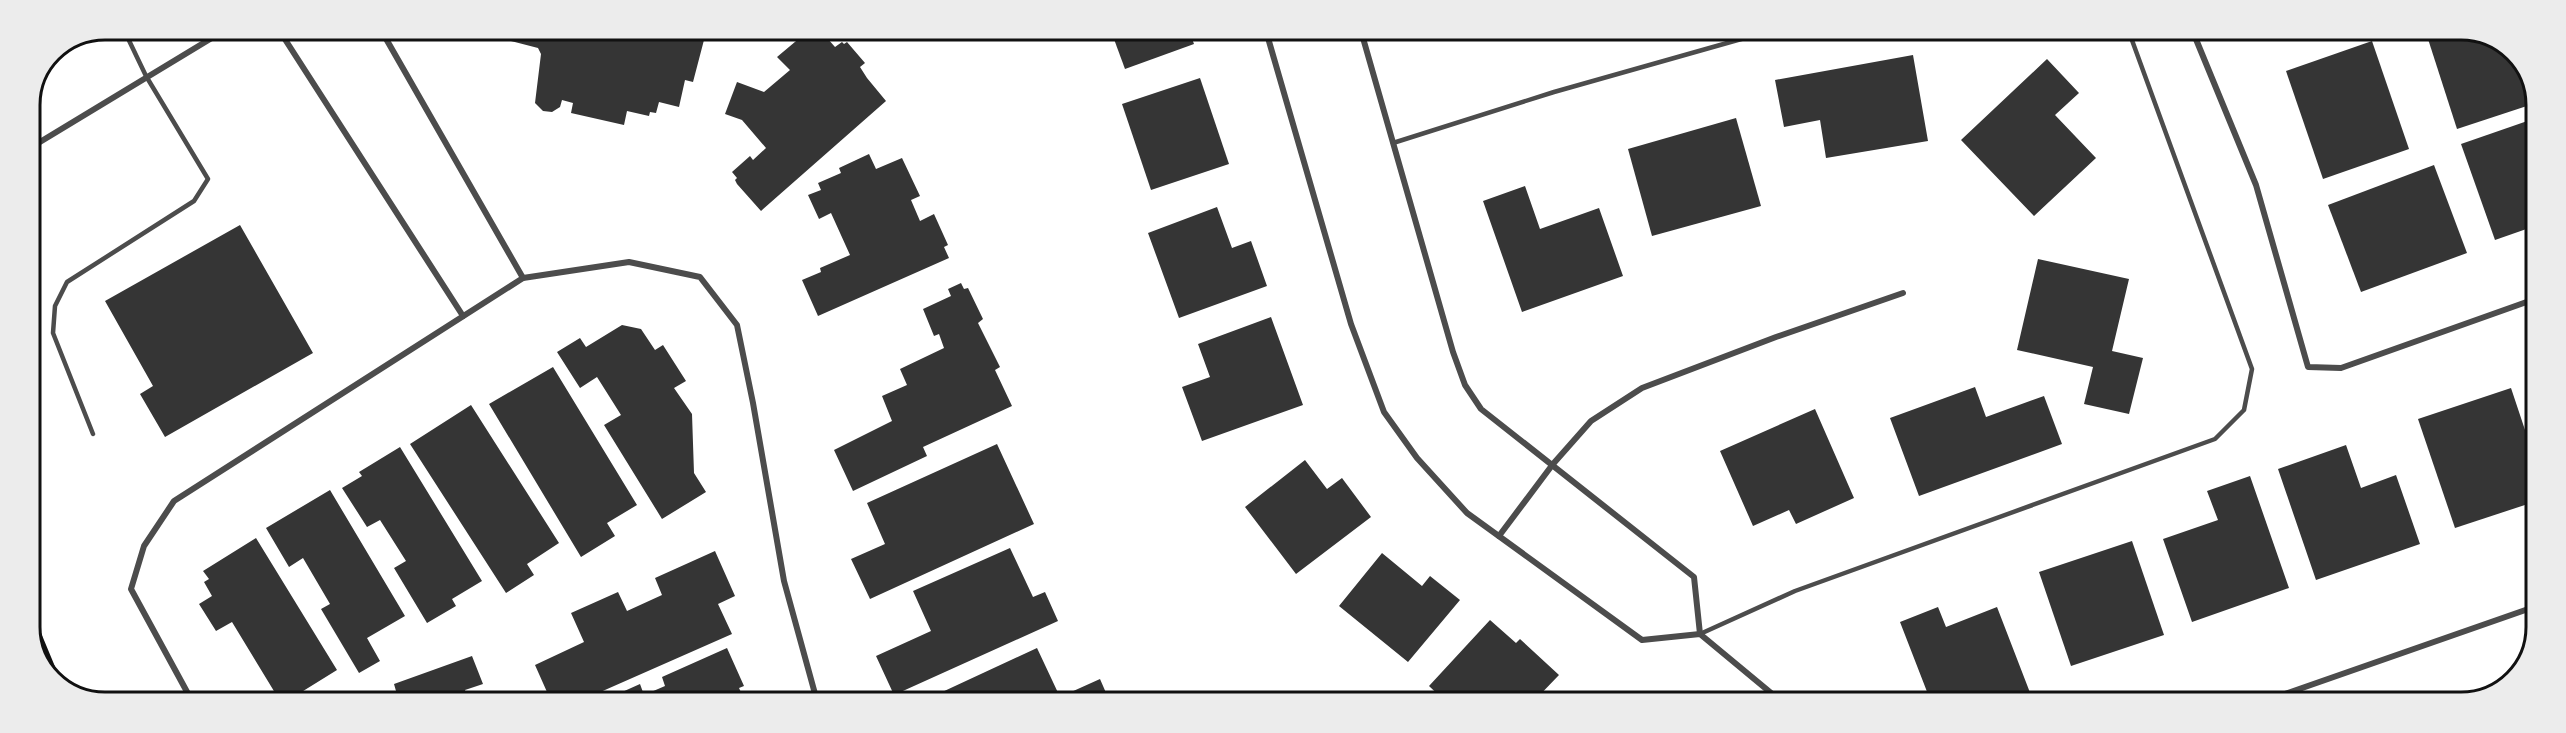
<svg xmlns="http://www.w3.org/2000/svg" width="2566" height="733" viewBox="0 0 2566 733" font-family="'Source Serif 4',serif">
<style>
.building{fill:#353535}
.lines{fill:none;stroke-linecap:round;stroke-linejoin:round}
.service{stroke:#4c4c4c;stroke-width:4.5}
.minor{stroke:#4c4c4c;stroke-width:6}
.primary{stroke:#111;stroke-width:15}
.rim{fill:none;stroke:#111;stroke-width:3}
</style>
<rect width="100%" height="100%" fill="#fff"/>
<g class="building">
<path d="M501,30L695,31L694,38L704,40L693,82L685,80L679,107L659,102L656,113L650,112L649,116L627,111L624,125L571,113L573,103L562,100L560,107L552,112L543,111L535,103L541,54L538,48L499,38Z"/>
<path d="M808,31H821L835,47L842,42L844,44L847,42L865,63L860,67L867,78L886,101L761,211L737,184L735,180L737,178L732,172L750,156L753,160L766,148L742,120L725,114L737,82L764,92L790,70L777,57Z"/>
<path d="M1111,31H1189L1194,44L1125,69Z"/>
<path d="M2447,32H2480L2517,56L2536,103L2457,129L2428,39Z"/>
<path d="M2372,41L2409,149L2323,179L2286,71Z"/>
<path d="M1913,55L1928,141L1826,158L1820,120L1784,127L1775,80Z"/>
<path d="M2047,59L2079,93L2055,115L2096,158L2034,216L1961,140Z"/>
<path d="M1200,78L1229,164L1151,190L1122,104Z"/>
<path d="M1736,118L1761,206L1652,236L1628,149Z"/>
<path d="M2536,118L2535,226L2495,240L2461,144Z"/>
<path d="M869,154L876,169L902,158L920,196L911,200L920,221L934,214L948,245L944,247L949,258L818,316L802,280L821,272L820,268L850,255L831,213L819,219L808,195L821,190L818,183L841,173L839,168Z"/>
<path d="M2434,165L2467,253L2361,292L2328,205Z"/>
<path d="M1525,186L1540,229L1599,208L1623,276L1522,312L1483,201Z"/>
<path d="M1217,207L1232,248L1251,241L1267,286L1179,318L1148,233Z"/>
<path d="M240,225L313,353L165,437L140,394L153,386L105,301Z"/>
<path d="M2038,259L2129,279L2112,351L2143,358L2129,414L2084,404L2093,367L2017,350Z"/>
<path d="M961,283L964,289L968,288L983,319L978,323L1000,367L995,370L1012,406L923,447L927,456L853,491L834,450L892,421L882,396L907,385L900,369L944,348L939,334L934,336L923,309L951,296L948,289Z"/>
<path d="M1271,317L1303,405L1202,441L1182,387L1210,377L1198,344Z"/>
<path d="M622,325L641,329L655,350L663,345L686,381L674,388L692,414L694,473L706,492L662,519L604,425L621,415L597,377L580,388L557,352L580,338L586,347Z"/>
<path d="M553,367L637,505L607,523L615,536L581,557L489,404Z"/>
<path d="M2535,374V403H2534L2525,377Z"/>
<path d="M1975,387L1986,417L2044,396L2062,444L1919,496L1890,418Z"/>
<path d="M2511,388L2534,457V502L2455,528L2418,419Z"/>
<path d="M471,405L559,543L527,564L534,575L506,593L410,444Z"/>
<path d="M1815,409L1854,498L1796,524L1789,510L1753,526L1720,451Z"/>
<path d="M997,444L1034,524L870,599L851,559L885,544L867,503Z"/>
<path d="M2346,445L2361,488L2396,475L2420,544L2316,580L2278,469Z"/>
<path d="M400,447L482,581L452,599L456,606L427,623L394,568L406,561L380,520L367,527L342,488L362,476L359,472Z"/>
<path d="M1305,460L1327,489L1342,478L1371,517L1296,574L1245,507Z"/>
<path d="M2250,476L2289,588L2192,622L2163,539L2218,520L2207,491Z"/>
<path d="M330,490L405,616L367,638L380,661L359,673L321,609L330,604L303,558L289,567L266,528Z"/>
<path d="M256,538L337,670L287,701H280L232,622L216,631L199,604L212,596L204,582L209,579L203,571Z"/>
<path d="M2132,541L2164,635L2071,666L2039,572Z"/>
<path d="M1010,548L1033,597L1045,592L1058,621L894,695L876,656L931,631L913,591Z"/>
<path d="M715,551L735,596L718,604L732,634L580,701H551L535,665L584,642L571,613L618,592L627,611L662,595L655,578Z"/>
<path d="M1382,553L1422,586L1430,576L1460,600L1408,662L1339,606Z"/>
<path d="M1938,607L1946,627L1997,607L2034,703L1931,702L1900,622Z"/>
<path d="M1490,620L1516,643L1520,639L1559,675L1533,702H1446L1429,686Z"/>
<path d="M727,648L744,686L739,688L745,701H602L640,684L644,695L665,686L662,677Z"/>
<path d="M1037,648L1060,697L1100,679L1110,702L944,701L940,693Z"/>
<path d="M472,656L483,684L465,690L469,701H372L396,691L394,684Z"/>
<path d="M1599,692L1612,702H1591Z"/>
</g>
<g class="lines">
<g class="service">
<path d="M1393,143L1554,92L1766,32"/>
<path d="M93,434L53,333L55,306L67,282L194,201L208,179L146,76L124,30"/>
<path d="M1700,634L1795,591L2215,439L2244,410L2252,369L2129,32"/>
</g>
<g class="minor">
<path d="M279,30L463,316"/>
<path d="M381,30L523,278"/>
<path d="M1266,31L1351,324L1384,412L1417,458L1467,513L1642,640L1700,634L1782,702"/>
<path d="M1361,31L1453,352L1465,385L1481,409L1694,577L1700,634"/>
<path d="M2193,32L2256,185L2308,367L2341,368L2535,299"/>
<path d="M30,148L225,30"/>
<path d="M1499,536L1553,464L1591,421L1642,388L1776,337L1903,293"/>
<path d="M192,701L131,589L144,546L174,501L523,278L629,262L700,277L737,325L753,403L784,581L817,701"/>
<path d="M2259,703L2534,607"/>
</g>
<path class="primary" d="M30,626L52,679"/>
</g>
<path d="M0 0H2566V733H0ZM105 40H2461A65 65 0 0 1 2526 105V627A65 65 0 0 1 2461 692H105A65 65 0 0 1 40 627V105A65 65 0 0 1 105 40Z" fill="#ececec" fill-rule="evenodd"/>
<path class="rim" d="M105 40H2461A65 65 0 0 1 2526 105V627A65 65 0 0 1 2461 692H105A65 65 0 0 1 40 627V105A65 65 0 0 1 105 40Z"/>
</svg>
